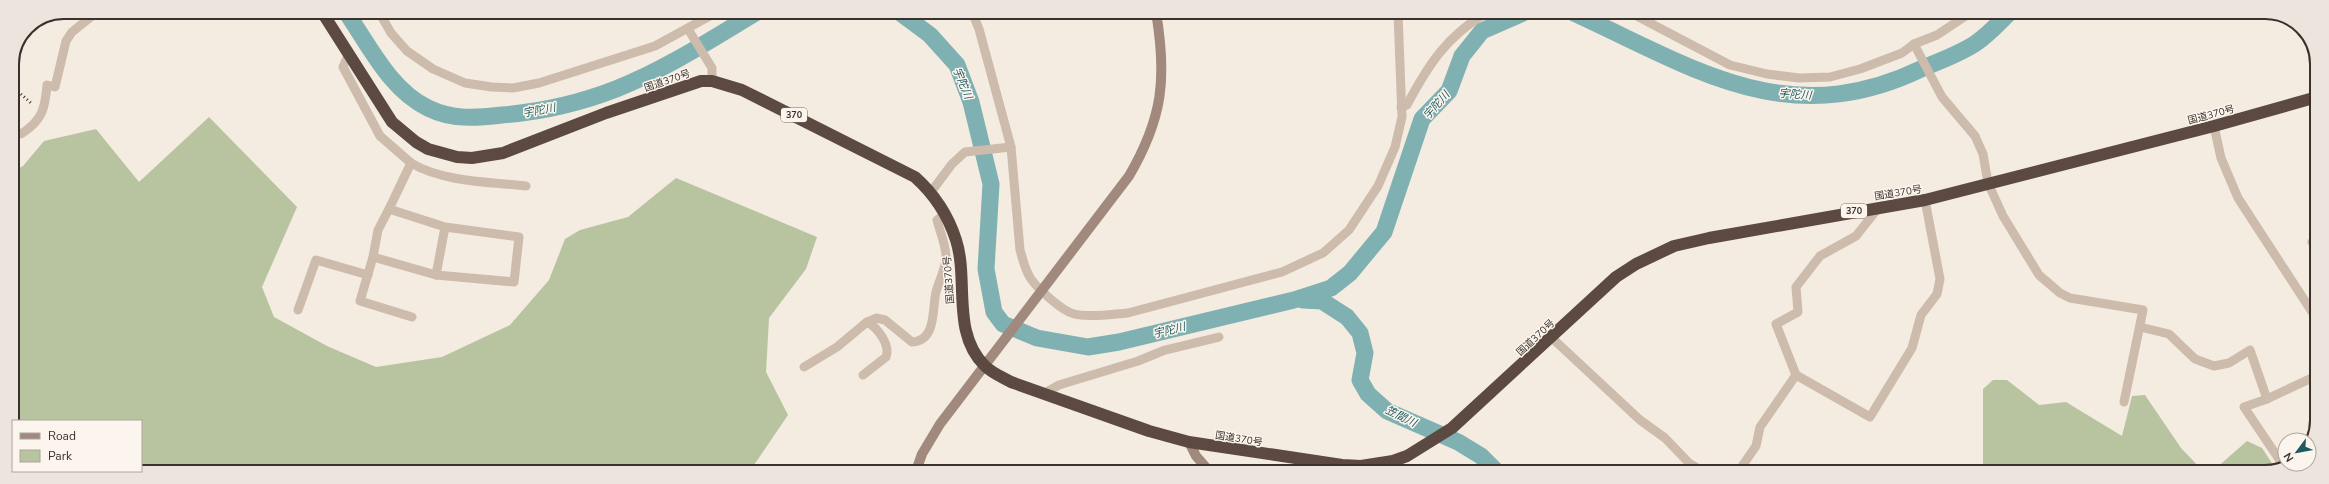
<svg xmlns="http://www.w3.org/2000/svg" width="2329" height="484" viewBox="0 0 2329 484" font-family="'Nunito Sans','Noto Sans JP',sans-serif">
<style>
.green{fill:#b8c4a0}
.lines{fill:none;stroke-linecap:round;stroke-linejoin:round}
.river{stroke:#7fb0b2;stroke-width:17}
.street{stroke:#cdbbac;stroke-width:9}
.secondary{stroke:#a18a7d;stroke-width:10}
.highway{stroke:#5c4a42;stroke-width:12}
.rail{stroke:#3b302b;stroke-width:3;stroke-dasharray:1 3;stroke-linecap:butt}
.labels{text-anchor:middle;stroke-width:3;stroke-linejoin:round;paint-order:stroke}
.shield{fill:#fbf5ee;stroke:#756b66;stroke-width:1}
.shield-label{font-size:9px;font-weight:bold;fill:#3b302b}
.street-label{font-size:10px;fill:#3b302b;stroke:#fbf5ee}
.water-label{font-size:11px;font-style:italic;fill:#1f5a5e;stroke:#fbf5ee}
.rim{fill:none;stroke:#3b302b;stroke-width:2}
</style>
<rect width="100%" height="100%" fill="#f4ebe1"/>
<g class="green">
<path d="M209,117L297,207L262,287L274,317L327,346L376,367L442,357L510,325L549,280L565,239L580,230L628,217L676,178L817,237L806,269L769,318L766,372L788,415L750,471H54H141V421H13V428L12,172L23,166L44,141L96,129L139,182Z"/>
<path d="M1993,380H2007L2039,405L2066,402L2122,436L2132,396L2145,395L2181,448L2201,469H2215L2247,441L2262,448L2275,468L2266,472H1983V389Z"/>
</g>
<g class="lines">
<g class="river">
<path d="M346,12C369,45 390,90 428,108C452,120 476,118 502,115C540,112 580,103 616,89C666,69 712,39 757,12"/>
<path d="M899,12L930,35L957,65L971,102L991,184L986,269L994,312L1003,324L1037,338L1088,347L1119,342L1294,300L1331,288L1350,273L1384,232L1422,119L1449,91L1462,56L1482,31L1523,13"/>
<path d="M1574,13C1694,68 1787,133 1921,69C1939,61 1960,54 1976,43C1988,35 1999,23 2009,13"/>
<path d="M1303,300L1322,301L1347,317L1360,333L1365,353L1360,380L1368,394L1387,411L1458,442L1481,456L1497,472"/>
</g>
<g class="street">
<path d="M379,12L391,33L407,51L433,69L465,83L492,87L513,88L539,83L655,46L717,12"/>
<path d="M972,12L979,29L1011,147L1020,250C1023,260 1025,270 1031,279C1038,289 1062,311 1074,314C1089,318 1113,314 1128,313L1282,272L1323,253L1349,230L1378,186L1395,147L1402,117L1398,13"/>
<path d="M1631,13L1730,65L1767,74L1799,78L1830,77L1860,69L1902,53L1914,44L1937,35L1970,13"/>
<path d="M688,29L712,68V81"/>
<path d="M1914,44L1942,97L1975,136L1983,154L1988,183L2003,216L2039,275L2060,293L2070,298L2143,310L2124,402"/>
<path d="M349,53L343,67L380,136L411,163L389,209L445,227L436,275L514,282L519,237L445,227"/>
<path d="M1401,107L1407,105C1428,65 1447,36 1486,13"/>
<path d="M2214,126L2221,158L2238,198L2316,318"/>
<path d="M12,130L21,134C43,120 45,108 47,85L55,87L66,41L72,32L97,12"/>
<path d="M411,163C443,182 489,182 526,186"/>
<path d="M931,192L952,164L965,152L1011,147"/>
<path d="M1879,207L1856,236L1820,256L1796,287L1798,312L1776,324L1796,375L1870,417L1912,348L1921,315L1937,294L1940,279L1925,200"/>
<path d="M389,209L378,230L373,257L360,301L412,317"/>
<path d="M2316,249L2312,242L2316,239"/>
<path d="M373,257L436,275"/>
<path d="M298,310L316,260L368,275"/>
<path d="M2140,327L2169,334L2195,359L2214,366L2229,363L2250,350L2267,399"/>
<path d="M1552,338L1640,420L1665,438L1689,463L1704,472"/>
<path d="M804,367L837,347L867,322L876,318L885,320L912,342C937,341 932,308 936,292C939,281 945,270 946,259C947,248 940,232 937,220L945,214"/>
<path d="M863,375L886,357C891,345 877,327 867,322"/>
<path d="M1045,393L1059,385L1138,361L1165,350L1219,337"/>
<path d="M2283,465L2244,407L2267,399L2316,376"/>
<path d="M1738,472L1756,446L1760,427L1796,375"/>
</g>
<g class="secondary">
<path d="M1189,442L1196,456L1210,472"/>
<path d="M916,471L922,454L940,424L1129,176C1163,118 1167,78 1156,12"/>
</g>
<path class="highway" d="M322,12L392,122L416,142L428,149L457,157L472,158L503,153L606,113L701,81H712L742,90L915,177C934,194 948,215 956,240C969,280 951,333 985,366C992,373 1002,377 1011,382L1149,431L1189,442L1342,465L1361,466L1393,461L1407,456L1452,428L1616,277L1636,264L1674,246L1709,238L1925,200L2214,126L2317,97"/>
<path class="rail" d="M12,86L31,103"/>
</g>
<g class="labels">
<g class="shield">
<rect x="781" y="108" width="26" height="14" rx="3"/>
<rect x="1841" y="204" width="26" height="14" rx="3"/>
</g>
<g class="shield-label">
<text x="794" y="118">370</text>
<text x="1854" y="214">370</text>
</g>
<g class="street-label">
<text transform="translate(667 80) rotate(-19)" y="4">国道370号</text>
<text transform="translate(2211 114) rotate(-15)" y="4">国道370号</text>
<text transform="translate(1898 192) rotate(-9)" y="4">国道370号</text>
<text transform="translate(948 280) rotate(-94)" y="4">国道370号</text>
<text transform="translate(1535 337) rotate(-43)" y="4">国道370号</text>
<text transform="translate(1239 438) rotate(9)" y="4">国道370号</text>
</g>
<g class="water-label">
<text transform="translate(963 83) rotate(68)" y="4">宇陀川</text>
<text transform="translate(1795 94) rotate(4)" y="4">宇陀川</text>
<text transform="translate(1436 105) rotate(-49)" y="4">宇陀川</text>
<text transform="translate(539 110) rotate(-11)" y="4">宇陀川</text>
<text transform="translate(1169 330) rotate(-14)" y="4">宇陀川</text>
<text transform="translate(1401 416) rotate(26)" y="4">笠間川</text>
</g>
</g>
<path d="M0 0H2329V484H0ZM64 19H2265A45 45 0 0 1 2310 64V420A45 45 0 0 1 2265 465H64A45 45 0 0 1 19 420V64A45 45 0 0 1 64 19Z" fill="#ece5de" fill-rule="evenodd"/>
<path class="rim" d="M64 19H2265A45 45 0 0 1 2310 64V420A45 45 0 0 1 2265 465H64A45 45 0 0 1 19 420V64A45 45 0 0 1 64 19Z"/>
<rect x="12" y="420" width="130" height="52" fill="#fbf5ee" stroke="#aea6a0"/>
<rect x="20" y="433" width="20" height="6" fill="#a18a7d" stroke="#aea6a0"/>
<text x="48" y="440" font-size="12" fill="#3b302b">Road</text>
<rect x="20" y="450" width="20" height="12" fill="#b8c4a0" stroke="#aea6a0"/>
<text x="48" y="460" font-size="12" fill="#3b302b">Park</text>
<g transform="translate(2297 452) rotate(238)"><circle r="19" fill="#fbf5ee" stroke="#aea6a0"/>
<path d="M0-3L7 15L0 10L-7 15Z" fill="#1f5a5e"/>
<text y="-6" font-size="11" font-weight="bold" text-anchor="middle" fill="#3b302b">N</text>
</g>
</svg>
